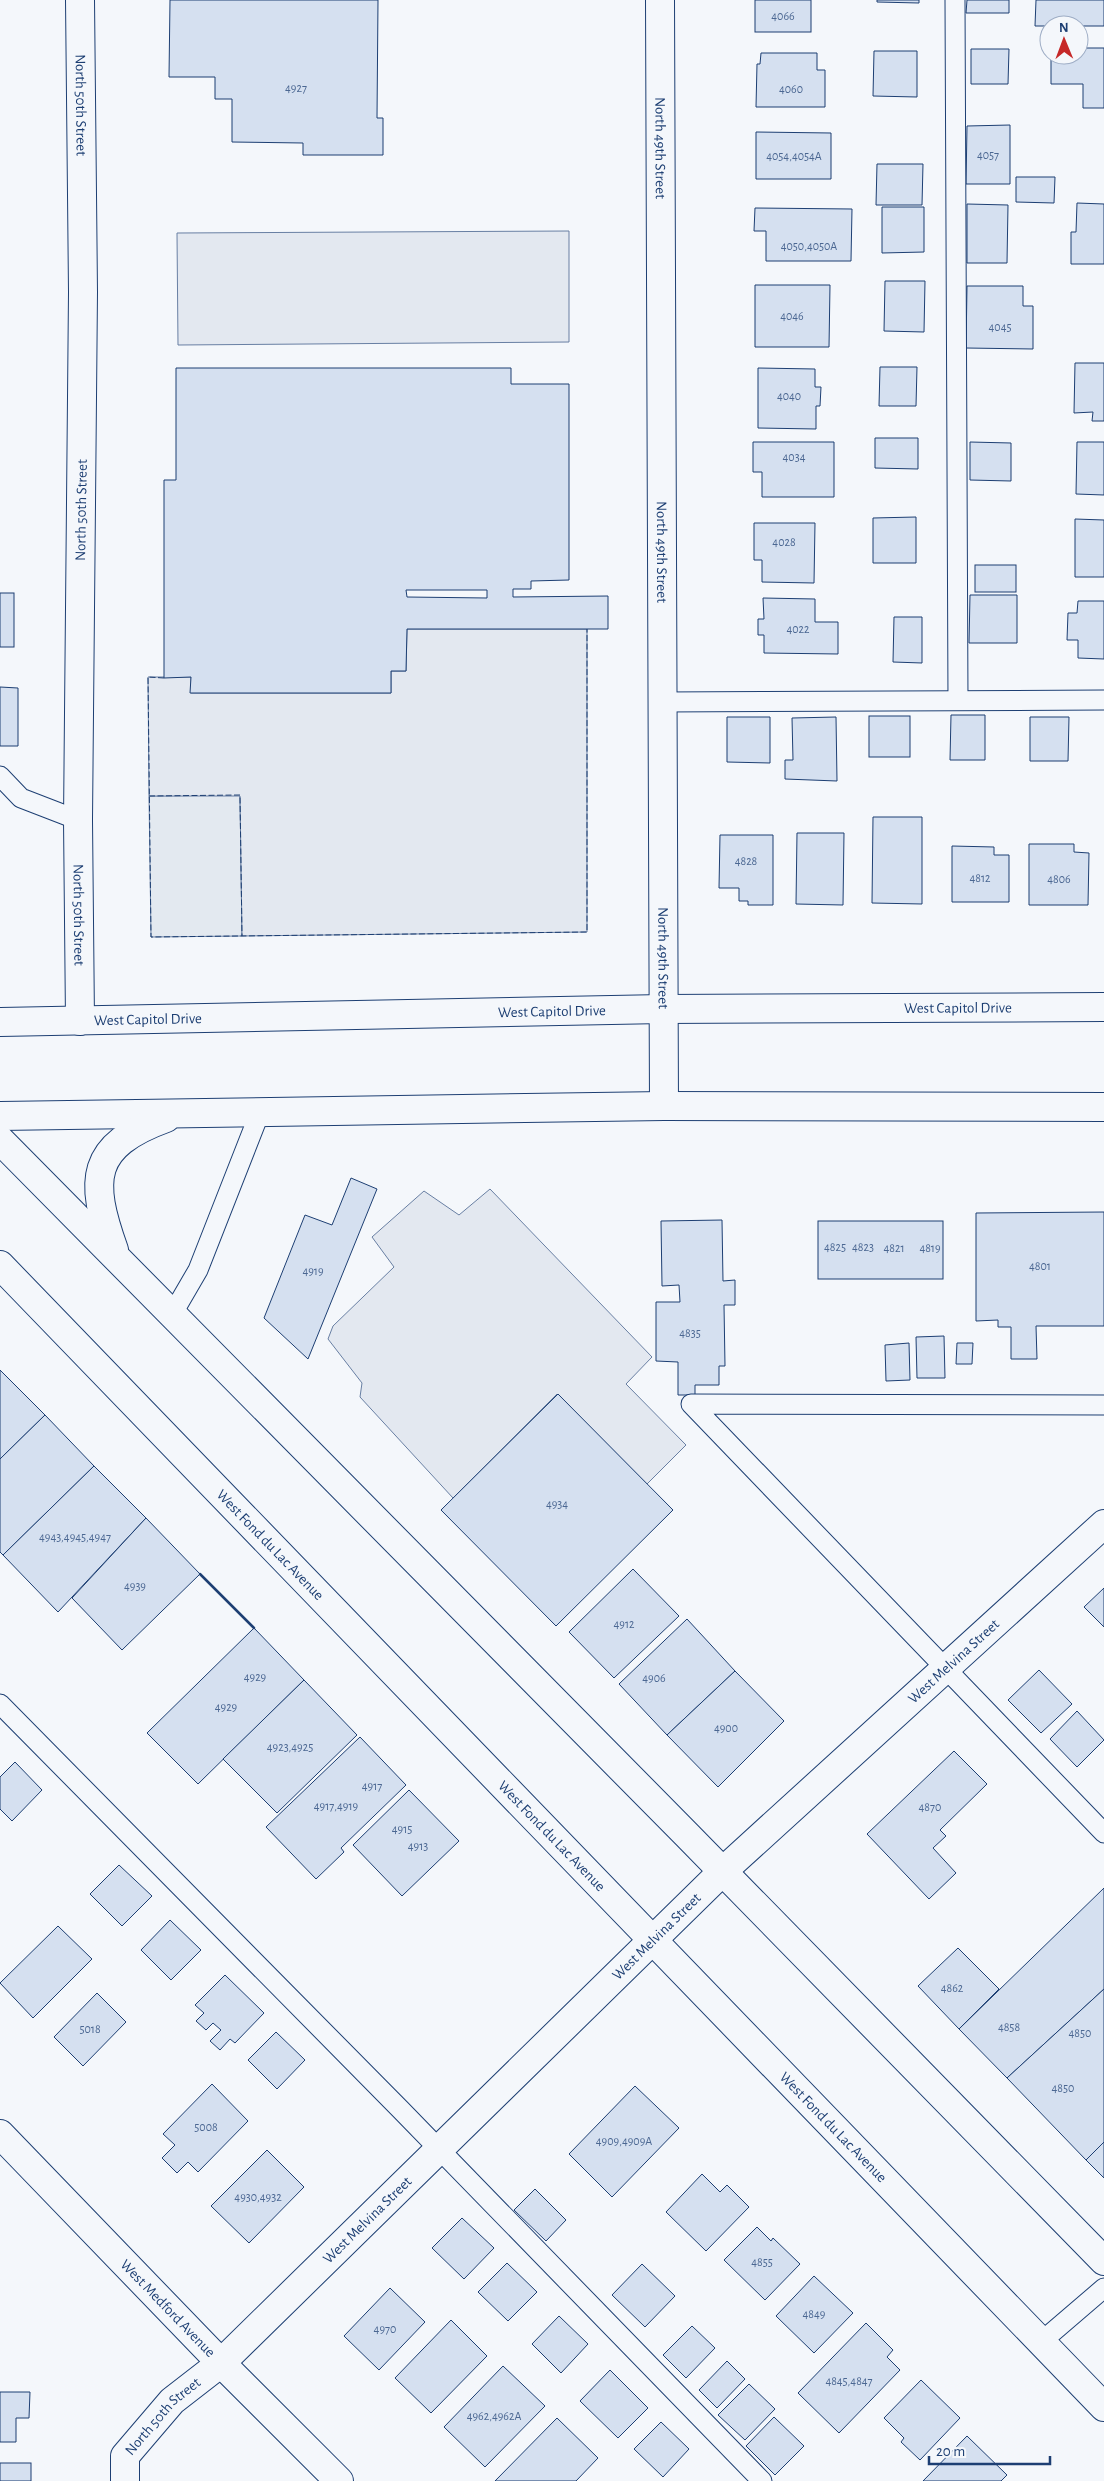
<svg xmlns="http://www.w3.org/2000/svg" width="1104" height="2481" viewBox="0 0 1104 2481" font-family="'Alegreya Sans',sans-serif">
<style>
.green{fill:#e3e9f0;stroke:#687fa3}
.parking{fill:#e3e8f0;stroke:#687fa3}
.building{fill:#d5e0f0;stroke:#1d3f73;fill-rule:evenodd}
.lines{fill:none;stroke-linecap:round;stroke-linejoin:round}
.service-casing{stroke:#1d3f73;stroke-width:21}
.minor-casing{stroke:#1d3f73;stroke-width:30}
.primary-casing{stroke:#1d3f73;stroke-width:30}
.service{stroke:#f4f7fb;stroke-width:19}
.minor{stroke:#f4f7fb;stroke-width:28}
.primary{stroke:#f4f7fb;stroke-width:28}
.fence{stroke:#1d3f73;stroke-width:1;stroke-dasharray:6 2.5;stroke-linecap:butt}
.wall{stroke:#1d3f73;stroke-width:2.5}
.labels{text-anchor:middle;stroke-width:4;stroke-linejoin:round;paint-order:stroke}
.number-label{font-size:12px;fill:#4b6792}
.street-label{font-size:15px;fill:#1d3f73;stroke:#f4f7fb}
</style>
<rect width="100%" height="100%" fill="#f4f7fb"/>
<path class="green" d="M240,795L242,936L151,937L149,796Z"/>
<g class="parking">
<path d="M569,231V342L178,345L177,233Z"/>
<path d="M407,629H587V932L242,936L240,796H149L148,677H191V693H391V671H406Z"/>
<path d="M490,1189L652,1357L626,1384L686,1445L647,1484L557,1394L453,1498L360,1397L362,1383L328,1339L333,1326L394,1267L372,1237L424,1191L459,1215Z"/>
</g>
<g class="building">
<path d="M170,0H378L377,118H383V155H303V143L232,142V99H215V77H169Z"/>
<rect x="755" y="0" width="56" height="32"/>
<path d="M877,0H919V3L877,2Z"/>
<path d="M967,0H1009V13H966Z"/>
<path d="M1036,0H1104V26H1035Z"/>
<path d="M1079,48H1104V108H1083V84H1051V55H1079Z"/>
<path d="M971,49H1009L1008,84H971Z"/>
<path d="M874,51H917V97L873,96Z"/>
<path d="M761,53H817V70H825V107H756L757,64H760Z"/>
<path d="M1010,125V184H966L967,126Z"/>
<path d="M756,132L831,133V179H756Z"/>
<path d="M877,164H923L922,205H876Z"/>
<path d="M1016,177H1055L1054,203L1016,202Z"/>
<path d="M1077,203L1104,204V264H1071V232H1076Z"/>
<path d="M967,204L1008,205L1007,263H967Z"/>
<path d="M882,207H924V252L882,253Z"/>
<path d="M755,208L852,209L851,261H766V231H754Z"/>
<path d="M885,281H925L924,332L884,331Z"/>
<path d="M755,285H830L829,347H755Z"/>
<path d="M967,286H1023V306H1033V349L966,348Z"/>
<path d="M1075,363H1104V421H1092L1093,412L1074,413Z"/>
<path d="M880,367H917L916,406H879Z"/>
<path d="M176,368H511V384H569V580L531,581V589H513V597L608,596V629H407L406,671H391V693H190L191,677L164,678V480H176ZM406,590H487V598L407,597Z"/>
<path d="M758,368L815,369V387H821L820,406H816V429L758,428Z"/>
<path d="M875,438H918V469L875,468Z"/>
<path d="M753,442H834V497H762V472H753Z"/>
<path d="M970,442L1011,443V481L970,480Z"/>
<path d="M1077,442H1104V495L1076,494Z"/>
<path d="M916,517V563H873V518Z"/>
<path d="M1075,519L1104,520V577H1075Z"/>
<path d="M754,523H815L814,583L762,582V560H754Z"/>
<rect x="975" y="565" width="41" height="27"/>
<rect x="0" y="593" width="14" height="54"/>
<path d="M970,595H1017V643H969Z"/>
<path d="M763,598L815,599V622H838V654L764,653V635H758V619H764Z"/>
<path d="M1078,601H1104V659L1078,658V640H1067L1068,613H1077Z"/>
<path d="M894,617H922V663L893,662Z"/>
<path d="M0,687L18,688V746H0Z"/>
<path d="M951,715H985V760H950Z"/>
<rect x="869" y="716" width="41" height="41"/>
<path d="M727,717H770V763L727,762Z"/>
<path d="M836,717L837,781L785,779V760H793L792,718Z"/>
<path d="M1030,717H1069L1068,761H1030Z"/>
<path d="M873,817H922V904L872,903Z"/>
<path d="M797,833H844L843,905L796,904Z"/>
<path d="M720,835H773V905H748V901H739V888H719Z"/>
<path d="M1029,844H1074V852L1089,853L1088,905H1029Z"/>
<path d="M952,846L994,847V855H1009V902H952Z"/>
<path d="M351,1178L377,1189L308,1359L264,1318L305,1215L332,1225Z"/>
<path d="M1104,1212V1326H1036L1037,1359H1011V1327H998V1320L976,1321V1213Z"/>
<path d="M722,1220L723,1281L735,1280V1305H724L725,1366H719V1385H695V1395H678V1362L656,1361V1302H680L679,1285L662,1286L661,1221Z"/>
<rect x="818" y="1221" width="125" height="58"/>
<path d="M944,1336L945,1378H917L916,1337Z"/>
<path d="M909,1343L910,1380L886,1381L885,1345Z"/>
<path d="M957,1343H973L972,1364H956Z"/>
<path d="M0,1370L45,1415L0,1459Z"/>
<path d="M558,1394L673,1510L556,1626L441,1510Z"/>
<path d="M45,1415L94,1466L3,1555L0,1552V1459Z"/>
<path d="M94,1466L146,1518L58,1612L3,1555Z"/>
<path d="M146,1518L200,1574L122,1650L72,1598Z"/>
<path d="M633,1569L679,1616L614,1678L569,1632Z"/>
<path d="M1104,1588V1627L1084,1607Z"/>
<path d="M687,1619L735,1671L667,1735L619,1684Z"/>
<path d="M254,1628L304,1680L198,1784L147,1733Z"/>
<path d="M1039,1670L1072,1704L1041,1733L1008,1700Z"/>
<path d="M735,1671L784,1721L718,1787L667,1735Z"/>
<path d="M304,1680L357,1735L277,1813L223,1759Z"/>
<path d="M1077,1711L1104,1740L1077,1767L1050,1739Z"/>
<path d="M360,1737L406,1785L341,1848L344,1852L316,1879L266,1827Z"/>
<path d="M954,1751L987,1784L940,1830L946,1836L933,1848L956,1873L929,1899L867,1834Z"/>
<path d="M15,1762L42,1790L12,1821L0,1809V1777Z"/>
<path d="M409,1790L459,1841L402,1896L353,1845Z"/>
<path d="M119,1865L152,1896L122,1926L90,1894Z"/>
<path d="M1104,1888V1989L1007,2078L959,2029Z"/>
<path d="M170,1920L201,1950L171,1980L141,1950Z"/>
<path d="M58,1926L92,1959L33,2018L0,1983Z"/>
<path d="M958,1948L999,1989L959,2029L918,1986Z"/>
<path d="M225,1975L264,2013L235,2043L230,2039L220,2050L210,2041L221,2030L213,2023L206,2030L196,2021L204,2013L195,2005Z"/>
<path d="M1104,1989V2142L1086,2160L1007,2078Z"/>
<path d="M97,1993L126,2022L83,2066L54,2037Z"/>
<path d="M276,2032L305,2060L277,2089L248,2060Z"/>
<path d="M212,2084L248,2121L198,2172L188,2162L177,2173L162,2158L175,2145L163,2134Z"/>
<path d="M635,2086L679,2128L612,2197L569,2154Z"/>
<path d="M1104,2142V2178L1086,2160Z"/>
<path d="M267,2150L304,2187L249,2243L211,2206Z"/>
<path d="M702,2174L720,2192L727,2185L749,2207L706,2251L666,2212Z"/>
<path d="M535,2189L566,2220L546,2241L514,2210Z"/>
<path d="M462,2218L494,2248L464,2279L432,2248Z"/>
<path d="M757,2227L771,2241L773,2238L800,2264L765,2300L724,2260Z"/>
<path d="M507,2263L537,2292L508,2321L478,2292Z"/>
<path d="M642,2264L675,2296L645,2327L612,2295Z"/>
<path d="M814,2276L853,2313L814,2353L776,2316Z"/>
<path d="M390,2288L425,2322L379,2370L344,2336Z"/>
<path d="M559,2316L588,2344L561,2373L532,2344Z"/>
<path d="M451,2320L487,2356L431,2413L395,2378Z"/>
<path d="M866,2323L893,2350L887,2357L900,2370L839,2433L798,2393Z"/>
<path d="M692,2326L715,2348L686,2378L663,2355Z"/>
<path d="M727,2361L745,2379L717,2408L699,2390Z"/>
<path d="M503,2366L545,2406L485,2467L444,2427Z"/>
<path d="M610,2370L648,2408L618,2438L580,2401Z"/>
<path d="M921,2380L960,2418L920,2460L901,2442L904,2438L884,2418Z"/>
<path d="M749,2384L775,2409L745,2440L718,2415Z"/>
<path d="M0,2392H30L29,2418H16V2442H0Z"/>
<path d="M774,2417L804,2446L775,2475L746,2446Z"/>
<path d="M557,2418L598,2458L576,2481H495Z"/>
<path d="M661,2422L689,2449L663,2477L634,2449Z"/>
<path d="M967,2436L1007,2475L1001,2481H923Z"/>
<rect x="0" y="2463" width="31" height="18"/>
</g>
<g class="lines">
<g class="service-casing">
<g id="service">
<path d="M955,0L958,700"/>
<path d="M662,702L1104,700"/>
<path d="M0,776L21,798L78,820"/>
<path d="M173,1313L198,1270L260,1112"/>
<path d="M1104,1405L691,1404L1104,1833"/>
<path d="M0,1704L401,2110L762,2481"/>
<path d="M1041,2342L1104,2288"/>
</g>
</g>
<g class="minor-casing">
<g id="minor">
<path id="s1" d="M80,0L83,292L78,820L80,1021"/>
<path id="s2" d="M660,0L664,1106"/>
<path id="s3" d="M0,2134L221,2363L339,2481"/>
<path id="s4" d="M125,2481V2456L172,2401L221,2363L723,1871L1104,1524"/>
</g>
</g>
<g class="primary-casing">
<g id="primary">
<path id="s5" d="M0,1022L663,1009L1104,1007"/>
<path d="M0,1116L664,1106L1104,1107"/>
<path d="M0,1140L687,1835L1104,2261"/>
<path d="M114,1250C89,1180 89,1146 166,1118"/>
<path id="s6" d="M0,1265L1104,2407"/>
</g>
</g>
<use href="#service" class="service"/>
<use href="#minor" class="minor"/>
<use href="#primary" class="primary"/>
<g class="fence">
<path d="M164,678L148,677L151,937L587,932V629"/>
<path d="M149,796L240,795L242,936"/>
</g>
<path class="wall" d="M200,1574L254,1628"/>
</g>
<g class="labels">
<g class="number-label">
<text x="783" y="20">4066</text>
<text x="296" y="92">4927</text>
<text x="791" y="93">4060</text>
<text x="988" y="159">4057</text>
<text x="794" y="160">4054,4054A</text>
<text x="809" y="250">4050,4050A</text>
<text x="792" y="320">4046</text>
<text x="1000" y="331">4045</text>
<text x="789" y="400">4040</text>
<text x="794" y="461">4034</text>
<text x="784" y="546">4028</text>
<text x="798" y="633">4022</text>
<text x="746" y="865">4828</text>
<text x="980" y="882">4812</text>
<text x="1059" y="883">4806</text>
<text x="835" y="1251">4825</text>
<text x="863" y="1251">4823</text>
<text x="894" y="1252">4821</text>
<text x="930" y="1252">4819</text>
<text x="1040" y="1270">4801</text>
<text x="313" y="1275">4919</text>
<text x="690" y="1337">4835</text>
<text x="557" y="1508">4934</text>
<text x="75" y="1541">4943,4945,4947</text>
<text x="135" y="1590">4939</text>
<text x="624" y="1628">4912</text>
<text x="255" y="1681">4929</text>
<text x="654" y="1682">4906</text>
<text x="226" y="1711">4929</text>
<text x="726" y="1732">4900</text>
<text x="290" y="1751">4923,4925</text>
<text x="372" y="1790">4917</text>
<text x="336" y="1810">4917,4919</text>
<text x="930" y="1811">4870</text>
<text x="402" y="1833">4915</text>
<text x="418" y="1850">4913</text>
<text x="952" y="1992">4862</text>
<text x="1009" y="2031">4858</text>
<text x="90" y="2033">5018</text>
<text x="1080" y="2037">4850</text>
<text x="1063" y="2092">4850</text>
<text x="206" y="2131">5008</text>
<text x="624" y="2145">4909,4909A</text>
<text x="258" y="2201">4930,4932</text>
<text x="762" y="2266">4855</text>
<text x="814" y="2318">4849</text>
<text x="385" y="2333">4970</text>
<text x="849" y="2385">4845,4847</text>
<text x="494" y="2420">4962,4962A</text>
</g>
<g class="street-label">
<text dy="5" stroke="none"><textPath href="#s1" startOffset="105">North 50th Street</textPath></text>
<text dy="5" stroke="none"><textPath href="#s2" startOffset="148">North 49th Street</textPath></text>
<text transform="translate(81 510) rotate(-89)" y="5">North 50th Street</text>
<text dy="5" stroke="none"><textPath href="#s2" startOffset="552">North 49th Street</textPath></text>
<text dy="5" stroke="none"><textPath href="#s1" startOffset="915">North 50th Street</textPath></text>
<text dy="5" stroke="none"><textPath href="#s2" startOffset="958">North 49th Street</textPath></text>
<text dy="5" stroke="none"><textPath href="#s5" startOffset="958">West Capitol Drive</textPath></text>
<text dy="5" stroke="none"><textPath href="#s5" startOffset="552">West Capitol Drive</textPath></text>
<text dy="5" stroke="none"><textPath href="#s5" startOffset="148">West Capitol Drive</textPath></text>
<text dy="5" stroke="none"><textPath href="#s6" startOffset="389">West Fond du Lac Avenue</textPath></text>
<text dy="5" stroke="none"><textPath href="#s4" startOffset="1174">West Melvina Street</textPath></text>
<text dy="5" stroke="none"><textPath href="#s6" startOffset="794">West Fond du Lac Avenue</textPath></text>
<text dy="5" stroke="none"><textPath href="#s4" startOffset="769">West Melvina Street</textPath></text>
<text dy="5" stroke="none"><textPath href="#s6" startOffset="1199">West Fond du Lac Avenue</textPath></text>
<text dy="5" stroke="none"><textPath href="#s4" startOffset="364">West Melvina Street</textPath></text>
<text dy="5" stroke="none"><textPath href="#s3" startOffset="242">West Medford Avenue</textPath></text>
<text dy="5" stroke="none"><textPath href="#s4" startOffset="80">North 50th Street</textPath></text>
</g>
</g>
<g transform="translate(1064 40) rotate(359)"><circle r="24" fill="#f4f7fb" stroke="#9eadc5"/>
<path d="M0-4L9 19L0 12L-9 19Z" fill="#c62828"/>
<text y="-8" font-size="14" font-weight="bold" text-anchor="middle" fill="#1d3f73">N</text>
</g>
<path d="M929 2456v8h121v-8" fill="none" stroke="#1d3f73" stroke-width="2.5"/>
<text x="936" y="2456" font-size="15" fill="#1d3f73" stroke="#f4f7fb" stroke-width="4" paint-order="stroke">20 m</text>
</svg>
